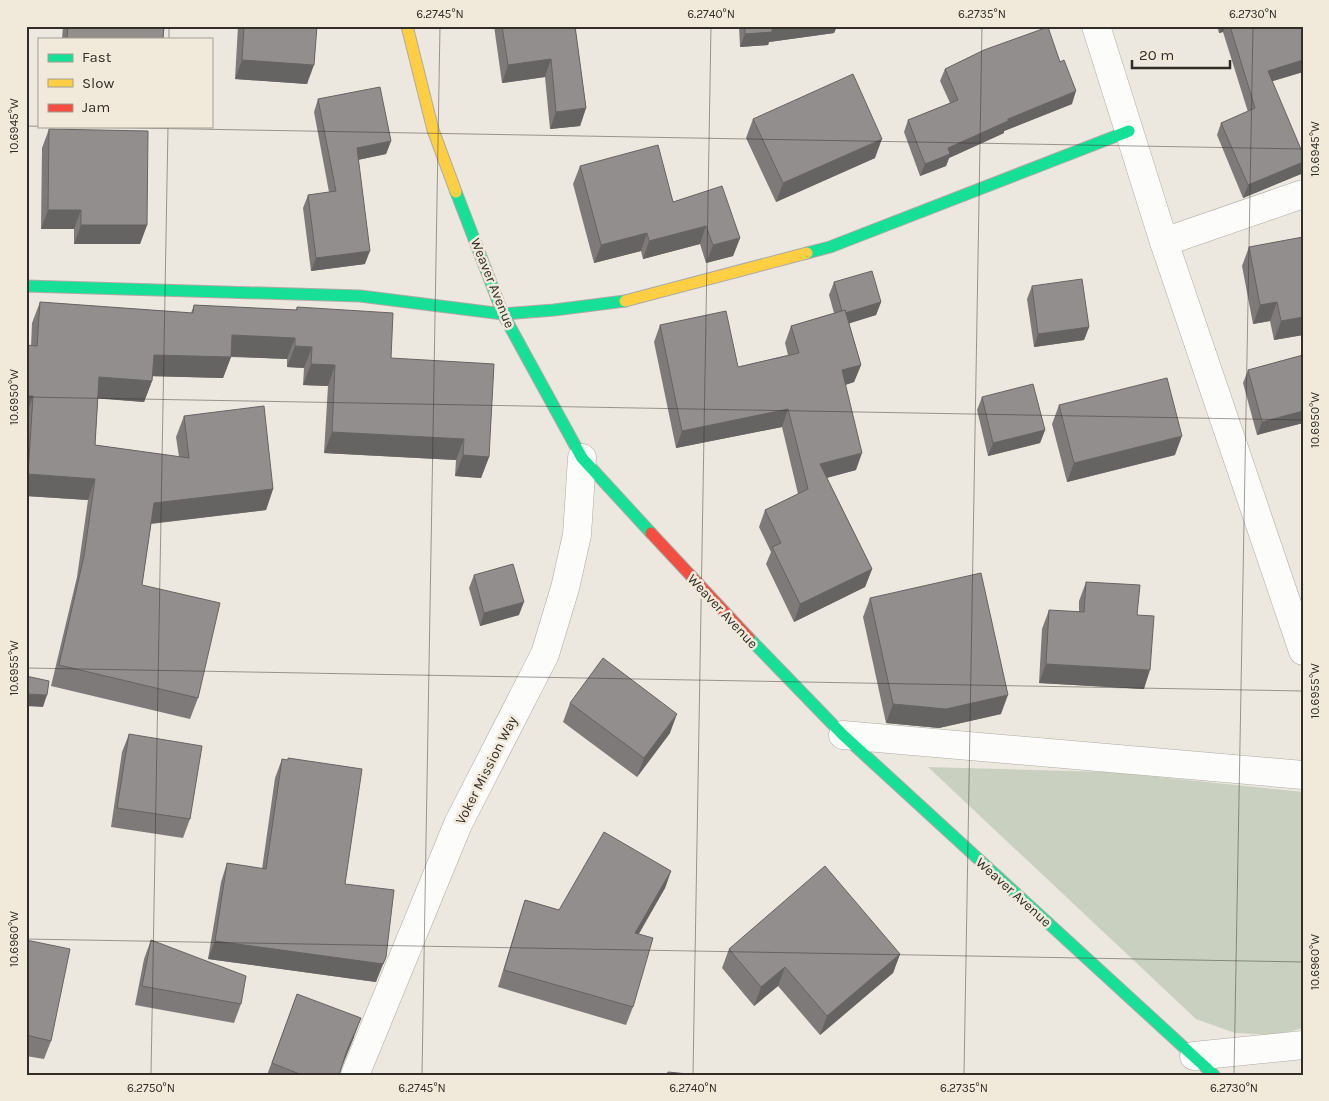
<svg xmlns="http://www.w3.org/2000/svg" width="1329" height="1101" viewBox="0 0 1329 1101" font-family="Karla,sans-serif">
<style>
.green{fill:#cad0c0}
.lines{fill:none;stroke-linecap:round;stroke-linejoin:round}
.street-casing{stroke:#adaaa4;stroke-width:29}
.fast-casing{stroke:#adaaa4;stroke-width:13}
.slow-casing{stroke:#adaaa4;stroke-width:13}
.jam-casing{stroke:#adaaa4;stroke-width:13}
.street{stroke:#fcfcfa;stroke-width:28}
.fast{stroke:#16e098;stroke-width:11}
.slow{stroke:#ffcf43;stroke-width:11}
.jam{stroke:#f24e42;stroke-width:11}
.wall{fill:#7e7a7a}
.shaded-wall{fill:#666363}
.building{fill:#928e8e;stroke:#666363}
.ticks{fill:none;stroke:#312d28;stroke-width:1;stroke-opacity:0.45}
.labels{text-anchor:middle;stroke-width:5;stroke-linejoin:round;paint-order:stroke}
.street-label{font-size:14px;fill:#312d28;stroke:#f1e9da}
.neatline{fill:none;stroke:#312d28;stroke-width:2}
.ticks-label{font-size:12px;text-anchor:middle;fill:#312d28}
</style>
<rect width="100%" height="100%" fill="#ece8df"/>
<path class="green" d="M928,767L1110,772L1303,792V1028L1276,1035L1235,1033L1196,1019Z"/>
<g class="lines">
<g class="street-casing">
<g id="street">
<path d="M1096,26L1164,242L1303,651"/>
<path d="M1164,242L1303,194"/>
<path d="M843,735L1303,775"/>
<path d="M1194,1056L1303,1045"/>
<path d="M355,1075L458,824L545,654L565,588L577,535L582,458"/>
</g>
</g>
<g class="fast-casing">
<g id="fast">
<path d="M456,192L503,314L582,458L651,533"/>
<path d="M807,253L830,247L1129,131"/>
<path d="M26,286L360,296L503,314L554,310L625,301"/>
<path d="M749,638L843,735L1214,1075"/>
</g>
</g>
<g class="slow-casing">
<g id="slow">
<path d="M407,26L433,130L456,192"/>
<path d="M625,301L807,253"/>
</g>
</g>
<g class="jam-casing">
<path id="jam" d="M651,533L749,638"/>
</g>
<use href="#street" class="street"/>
<use href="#fast" class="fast"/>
<use href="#slow" class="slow"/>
<use href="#jam" class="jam"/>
</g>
<g class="wall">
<path d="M63,26H164L163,39H62Z"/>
<path d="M238,26H317L307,84L235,79Z"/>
<path d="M494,26H575L586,108L580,126L550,129L545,77L502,83Z"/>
<path d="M739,26H837L834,33L769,42L768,45L740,47Z"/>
<path d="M1217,26H1303V72L1272,81L1301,174L1243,198L1217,135L1221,123L1248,112L1223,32L1219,33Z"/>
<path d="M945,69L1072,104L1004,131V133L949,158L946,166L920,176L904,132L908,120L950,103L940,81Z"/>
<path d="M318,99L391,141L386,154L358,160L365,264L311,271L303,208L308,195L329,192L314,112Z"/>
<path d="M753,119L875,158L776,202L746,138Z"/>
<path d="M49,129L147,225L140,244H74V229H41L42,148Z"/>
<path d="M580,166L673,202L740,238L733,256L706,263L700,244L643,259L641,251L594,263L573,184Z"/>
<path d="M1249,247L1303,335L1274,340L1270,321L1253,324L1242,266Z"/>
<path d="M834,282L881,302L876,315L849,323L861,365L854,382L845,385L856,470L827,478L872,569L865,587L794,622L766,564L771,552L759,527L765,510L798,494L782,427L676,448L654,342L660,325L738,367L788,355L785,343L791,326L834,313L829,295Z"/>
<path d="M1032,286L1089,327L1084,340L1034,347L1027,299Z"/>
<path d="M40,302L191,313L194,305L296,310L297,307L391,358L489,457L481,478L455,476L456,460L324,453L328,386L303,385L304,368L287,367V359L231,357L223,378L152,376V381L144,402L98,398L95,445L179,457L176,437L184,416L273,489L266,510L151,524L142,585L198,698L190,719L51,686L77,577L88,500L26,496V345L31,346L32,323Z"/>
<path d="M1303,355V423L1257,435L1243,383L1248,370Z"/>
<path d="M982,397L1045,430L1040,443L988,456L977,410Z"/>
<path d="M1059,405L1175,455L1067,482L1052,424Z"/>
<path d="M474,575L519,615L480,626L469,588Z"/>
<path d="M1086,582L1137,615L1144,689L1039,683L1042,629L1049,610L1079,612V601Z"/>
<path d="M870,598L1001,714L939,728L886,723L863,617Z"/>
<path d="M570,703L670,733L637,777L563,722Z"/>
<path d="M129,734L190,819L183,838L111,827L122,752Z"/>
<path d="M282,759L345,884L376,982L208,959L221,882L227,863L262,869L275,778Z"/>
<path d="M671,871L665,888L639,934L633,1007L626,1025L498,987L519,918L525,900L559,910Z"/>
<path d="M26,940L51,1041L44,1059L26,1056Z"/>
<path d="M151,940L241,1004L234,1023L135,1005L144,959Z"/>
<path d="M729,949L900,954L893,973L820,1035L778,986L754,1006L722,968Z"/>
<path d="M297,994L354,1037L344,1061L339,1075H267Z"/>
</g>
<g class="shaded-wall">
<path d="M792,26H837L834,33L769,42L768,45L740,47L745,34L772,29Z"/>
<path d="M1221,26H1225L1223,32L1219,33Z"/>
<path d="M551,59L545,77L502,83L508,65Z"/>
<path d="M242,60L314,65L307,84L235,79Z"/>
<path d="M1303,60V72L1263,84L1268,71Z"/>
<path d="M1076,91L1072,104L1004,131V133L949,158L946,166L920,176L925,164L948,148L1008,119Z"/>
<path d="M586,108L580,126L550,129L556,112Z"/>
<path d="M882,139L875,158L776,202L783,183Z"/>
<path d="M391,141L386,154L352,161L357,148Z"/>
<path d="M1303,162V169L1301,174L1243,198L1248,185Z"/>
<path d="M48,210H81L74,229H41Z"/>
<path d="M81,225H147L140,244H74Z"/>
<path d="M706,226L700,244L643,259L649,241Z"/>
<path d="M647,233L641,251L594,263L601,245Z"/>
<path d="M740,238L733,256L706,263L713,245Z"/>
<path d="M370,251L365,264L311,271L316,258Z"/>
<path d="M881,302L876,315L838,327L843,313Z"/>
<path d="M1277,302L1270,321L1253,324L1260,305Z"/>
<path d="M1303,317V335L1274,340L1281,321Z"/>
<path d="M1089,327L1084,340L1034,347L1038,334Z"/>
<path d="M232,335L295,338L287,359L224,356Z"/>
<path d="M295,346L312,347L304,368L287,367Z"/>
<path d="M154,355L231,357L223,378L146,376Z"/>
<path d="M311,364L335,365L328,386L303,385Z"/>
<path d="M861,365L854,382L836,388L842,370Z"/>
<path d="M99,377L152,381L144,402L91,398Z"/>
<path d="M26,396H33L26,416Z"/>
<path d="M788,409L782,427L676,448L682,431Z"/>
<path d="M1303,411V423L1257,435L1262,422Z"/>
<path d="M1045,430L1040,443L988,456L993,443Z"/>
<path d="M332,432L464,439L456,460L324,453Z"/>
<path d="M1182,436L1175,455L1067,482L1074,463Z"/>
<path d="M862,453L856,470L814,481L820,464Z"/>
<path d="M463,455L489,457L481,478L455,476Z"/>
<path d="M28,474L95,479L88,500L26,496V479Z"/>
<path d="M273,489L266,510L146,524L154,503Z"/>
<path d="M872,569L865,587L794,622L800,604Z"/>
<path d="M524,602L519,615L480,626L484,613Z"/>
<path d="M1046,664L1150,670L1144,689L1039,683Z"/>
<path d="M26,694L47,695L43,707L26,706Z"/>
<path d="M1008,695L1001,714L939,728L886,723L893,704Z"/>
<path d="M677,714L670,733L637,777L644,758Z"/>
<path d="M671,871L665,888L629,950L635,933Z"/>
<path d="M215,941L386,957L376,982L208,959Z"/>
<path d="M900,954L893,973L820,1035L827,1016Z"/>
<path d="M785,967L778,986L754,1006L761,987Z"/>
<path d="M361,1018L354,1037L341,1069L347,1050Z"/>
</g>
<g class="building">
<path d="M68,26H164L163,39H67Z"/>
<path d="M244,26H317L314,65L242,60Z"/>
<path d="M502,26H575L586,108L556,112L551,59L508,65Z"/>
<path d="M745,26H792L772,29V32L745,34Z"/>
<path d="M1230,26H1303V60L1268,71L1303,154V162L1248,185L1221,123L1255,108Z"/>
<path d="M1048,27L1060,62L1064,60L1076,91L1008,119V121L948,148L950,154L925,164L908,120L958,100L945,69L984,50Z"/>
<path d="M853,74L882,139L783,183L753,119Z"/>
<path d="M380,87L391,141L357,148L370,251L316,258L308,195L336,191L318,99Z"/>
<path d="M49,129L148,131L147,225H81V210H48Z"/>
<path d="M658,145L673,202L722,186L740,238L713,245L706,226L649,241L647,233L601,245L580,166Z"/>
<path d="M1303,237V317L1281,321L1277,302L1260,305L1249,247Z"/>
<path d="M872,271L881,302L845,313V310L842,311L834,282Z"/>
<path d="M1082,279L1089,327L1038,334L1032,286Z"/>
<path d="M40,302L193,313L194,305L297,310V307L393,313L391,358L494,364L489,457L463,455L464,439L332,432L335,365L311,364L312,347L295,346V338L232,335L231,357L154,355L152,381L99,377L95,445L189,458L184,416L264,406L273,489L154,503L142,585L220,603L198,698L59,665L84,556L95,479L28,474L33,396H26V345L37,346Z"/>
<path d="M845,310L861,365L842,370L862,453L820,464L872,569L800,604L772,547L781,543L765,510L808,489L788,409L682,431L660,325L726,311L738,367L799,353L791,326Z"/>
<path d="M1303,355V411L1262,422L1248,370Z"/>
<path d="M1167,378L1182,436L1074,463L1059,405Z"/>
<path d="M1033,384L1045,430L993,443L982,397Z"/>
<path d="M513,564L524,602L484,613L474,575Z"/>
<path d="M981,573L1008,695L946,709L893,704L870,598Z"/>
<path d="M1086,582L1140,585L1137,615L1154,616L1150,670L1046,664L1049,610L1084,612Z"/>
<path d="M603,658L677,714L644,758L570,703Z"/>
<path d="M26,676L49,681L47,695L26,694Z"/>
<path d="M129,734L202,746L190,819L117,808Z"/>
<path d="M288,758L362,769L345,884L394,890L386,957L383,964L215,941L227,863L266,869L282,759L288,760Z"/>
<path d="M604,832L671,871L635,933L653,938L633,1007L504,970L525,900L559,910Z"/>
<path d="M825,866L900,954L827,1016L785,967L761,987L729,949Z"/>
<path d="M26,940L70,949L51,1041L26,1035Z"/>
<path d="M151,940L246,976L241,1004L142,986Z"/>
<path d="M297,994L361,1018L347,1050L339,1075H302L272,1063Z"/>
<path d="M668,1072L698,1075H667Z"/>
</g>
<path class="ticks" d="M169,39V26M26,126L1303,149M26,397L1303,420M26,668L1303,691M26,939L1303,962M151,1075L168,126M422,1075L440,26M693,1075L711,26M964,1075L982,26M1234,1075L1253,26"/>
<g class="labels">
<g class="street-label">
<text transform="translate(493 283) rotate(68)" y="5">Weaver Avenue</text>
<text transform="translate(723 611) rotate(47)" y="5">Weaver Avenue</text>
<text transform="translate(486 770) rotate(-63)" y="5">Voker Mission Way</text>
<text transform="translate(1014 892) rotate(42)" y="5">Weaver Avenue</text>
</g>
</g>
<rect width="1329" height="1101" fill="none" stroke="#f1e9da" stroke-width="55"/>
<rect x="38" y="38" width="175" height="90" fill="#f1e9da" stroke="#a49e93"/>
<rect x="48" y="54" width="25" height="8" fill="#16e098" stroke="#a49e93"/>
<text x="82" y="62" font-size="15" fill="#312d28">Fast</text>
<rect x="48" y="79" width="25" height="8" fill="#ffcf43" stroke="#a49e93"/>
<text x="82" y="88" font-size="15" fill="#312d28">Slow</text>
<rect x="48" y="104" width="25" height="8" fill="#f24e42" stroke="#a49e93"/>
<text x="82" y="112" font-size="15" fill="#312d28">Jam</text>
<path d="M1132 60v8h98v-8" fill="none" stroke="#312d28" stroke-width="2.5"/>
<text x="1139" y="60" font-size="15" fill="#312d28" stroke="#f1e9da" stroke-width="4" paint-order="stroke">20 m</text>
<rect x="28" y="28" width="1274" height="1046" class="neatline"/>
<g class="ticks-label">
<text x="440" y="18">6.2745°N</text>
<text x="711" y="18">6.2740°N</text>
<text x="982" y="18">6.2735°N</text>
<text x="1253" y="18">6.2730°N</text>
<text transform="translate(14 126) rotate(-90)" y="4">10.6945°W</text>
<text transform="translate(1315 149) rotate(-90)" y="4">10.6945°W</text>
<text transform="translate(14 397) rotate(-90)" y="4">10.6950°W</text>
<text transform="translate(1315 420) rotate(-90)" y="4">10.6950°W</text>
<text transform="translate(14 668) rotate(-90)" y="4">10.6955°W</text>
<text transform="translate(1315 691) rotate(-90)" y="4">10.6955°W</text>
<text transform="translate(14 939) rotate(-90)" y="4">10.6960°W</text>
<text transform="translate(1315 962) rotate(-90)" y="4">10.6960°W</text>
<text x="151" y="1092">6.2750°N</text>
<text x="422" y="1092">6.2745°N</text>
<text x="693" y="1092">6.2740°N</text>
<text x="964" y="1092">6.2735°N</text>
<text x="1234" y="1092">6.2730°N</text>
</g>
</svg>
